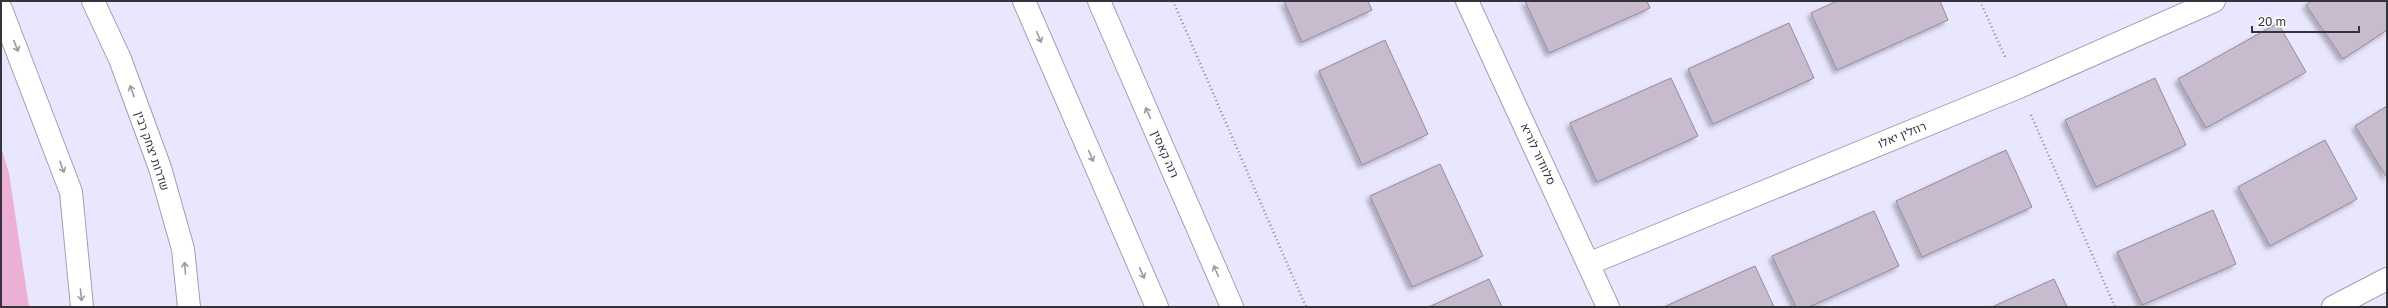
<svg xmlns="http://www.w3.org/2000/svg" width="2388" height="308" viewBox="0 0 2388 308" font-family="'Golos Text',Heebo,sans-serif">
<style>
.green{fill:#ecb0d5}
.building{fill:#c8bbce;stroke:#96899c;filter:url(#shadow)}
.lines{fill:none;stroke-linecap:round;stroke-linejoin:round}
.street-casing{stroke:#a19fb5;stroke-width:24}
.secondary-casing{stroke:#a19fb5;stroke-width:24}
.path{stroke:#8d8b9b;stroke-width:2.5;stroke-dasharray:1 3;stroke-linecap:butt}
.street{stroke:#fff;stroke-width:22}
.secondary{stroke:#fff;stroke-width:22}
.oneway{stroke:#9a9a9e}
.labels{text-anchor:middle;stroke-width:3;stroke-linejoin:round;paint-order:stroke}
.street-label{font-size:12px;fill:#35343d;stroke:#fff}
</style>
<defs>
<filter id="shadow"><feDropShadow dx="-3.5" dy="3.5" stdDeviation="2" flood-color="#0004"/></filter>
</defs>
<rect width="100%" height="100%" fill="#e9e7fe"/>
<path class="green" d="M1,147L9,173L29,307H1Z"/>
<g class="building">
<path d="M1284,1H1368L1372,10L1302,42Z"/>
<path d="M1525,1H1647L1650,8L1549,53Z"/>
<path d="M1837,1H1940L1948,20L1837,70L1811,13Z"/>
<path d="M2311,1H2387V30L2343,59L2306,5Z"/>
<path d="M1789,23L1814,78L1713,124L1688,69Z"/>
<path d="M2278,23L2306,72L2206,128L2178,79Z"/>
<path d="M1385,40L1428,134L1362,165L1319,71Z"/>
<path d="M1671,78L1698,136L1597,182L1570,123Z"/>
<path d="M2155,78L2186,145L2096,187L2065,120Z"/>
<path d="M2387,106V178L2355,126Z"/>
<path d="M2325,140L2357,199L2270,246L2238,187Z"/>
<path d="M2006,150L2032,207L1922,257L1896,201Z"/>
<path d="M1440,164L1483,256L1412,287L1370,196Z"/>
<path d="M2213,210L2236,264L2142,305L2117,252Z"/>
<path d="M1874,211L1899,266L1809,307H1796L1772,256Z"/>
<path d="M1755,266L1774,307H1664L1677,301Z"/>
<path d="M1489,279L1502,307H1429Z"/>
<path d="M2054,279L2067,307H1992Z"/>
</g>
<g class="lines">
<g class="street-casing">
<g id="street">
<path d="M1467,1L1608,307"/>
<path d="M1588,264L2019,87L2214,1"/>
<path d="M2333,307L2387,279"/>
</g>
</g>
<g class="secondary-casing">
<g id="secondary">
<path d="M93,1L120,59L160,168L183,249L189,307"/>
<path d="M1024,1L1157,307"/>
<path d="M1099,1L1232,307"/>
<path d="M1,9L71,192L82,307"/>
</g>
</g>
<g class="path">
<path d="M1173,1L1306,307"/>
<path d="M1980,1L2006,59"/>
<path d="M2031,115L2115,307"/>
</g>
<use href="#street" class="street"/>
<use href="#secondary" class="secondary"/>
</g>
<defs><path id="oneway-shaft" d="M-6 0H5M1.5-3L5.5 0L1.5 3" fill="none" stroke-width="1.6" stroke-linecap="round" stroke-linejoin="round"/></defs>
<g class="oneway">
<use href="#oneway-shaft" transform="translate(1039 37) rotate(67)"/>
<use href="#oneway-shaft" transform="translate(16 46) rotate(68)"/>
<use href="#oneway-shaft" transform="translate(132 91) rotate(-110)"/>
<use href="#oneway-shaft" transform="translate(1148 113) rotate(-114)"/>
<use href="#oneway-shaft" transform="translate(1091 156) rotate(67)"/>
<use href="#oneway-shaft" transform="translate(62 167) rotate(70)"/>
<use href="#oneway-shaft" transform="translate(185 268) rotate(-95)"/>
<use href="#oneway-shaft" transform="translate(1216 271) rotate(-114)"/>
<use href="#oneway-shaft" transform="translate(1142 273) rotate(66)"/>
<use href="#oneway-shaft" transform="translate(81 295) rotate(84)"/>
</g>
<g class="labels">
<g class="street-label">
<text transform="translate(1902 135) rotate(-22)" y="4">רוזלין יאלו</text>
<text transform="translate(152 151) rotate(71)" y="4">שדרות יצחק רבין</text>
<text transform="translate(1165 154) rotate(66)" y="4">רנה קאסין</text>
<text transform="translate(1538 154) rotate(65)" y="4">סלוודור לוריא</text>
</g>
</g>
<rect width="2388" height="308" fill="none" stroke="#35343d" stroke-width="4"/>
<path d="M2252 26v6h107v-6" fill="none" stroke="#35343d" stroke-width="2"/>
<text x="2258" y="26" font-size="12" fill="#35343d" stroke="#ffffff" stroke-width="3" paint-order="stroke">20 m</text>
</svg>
